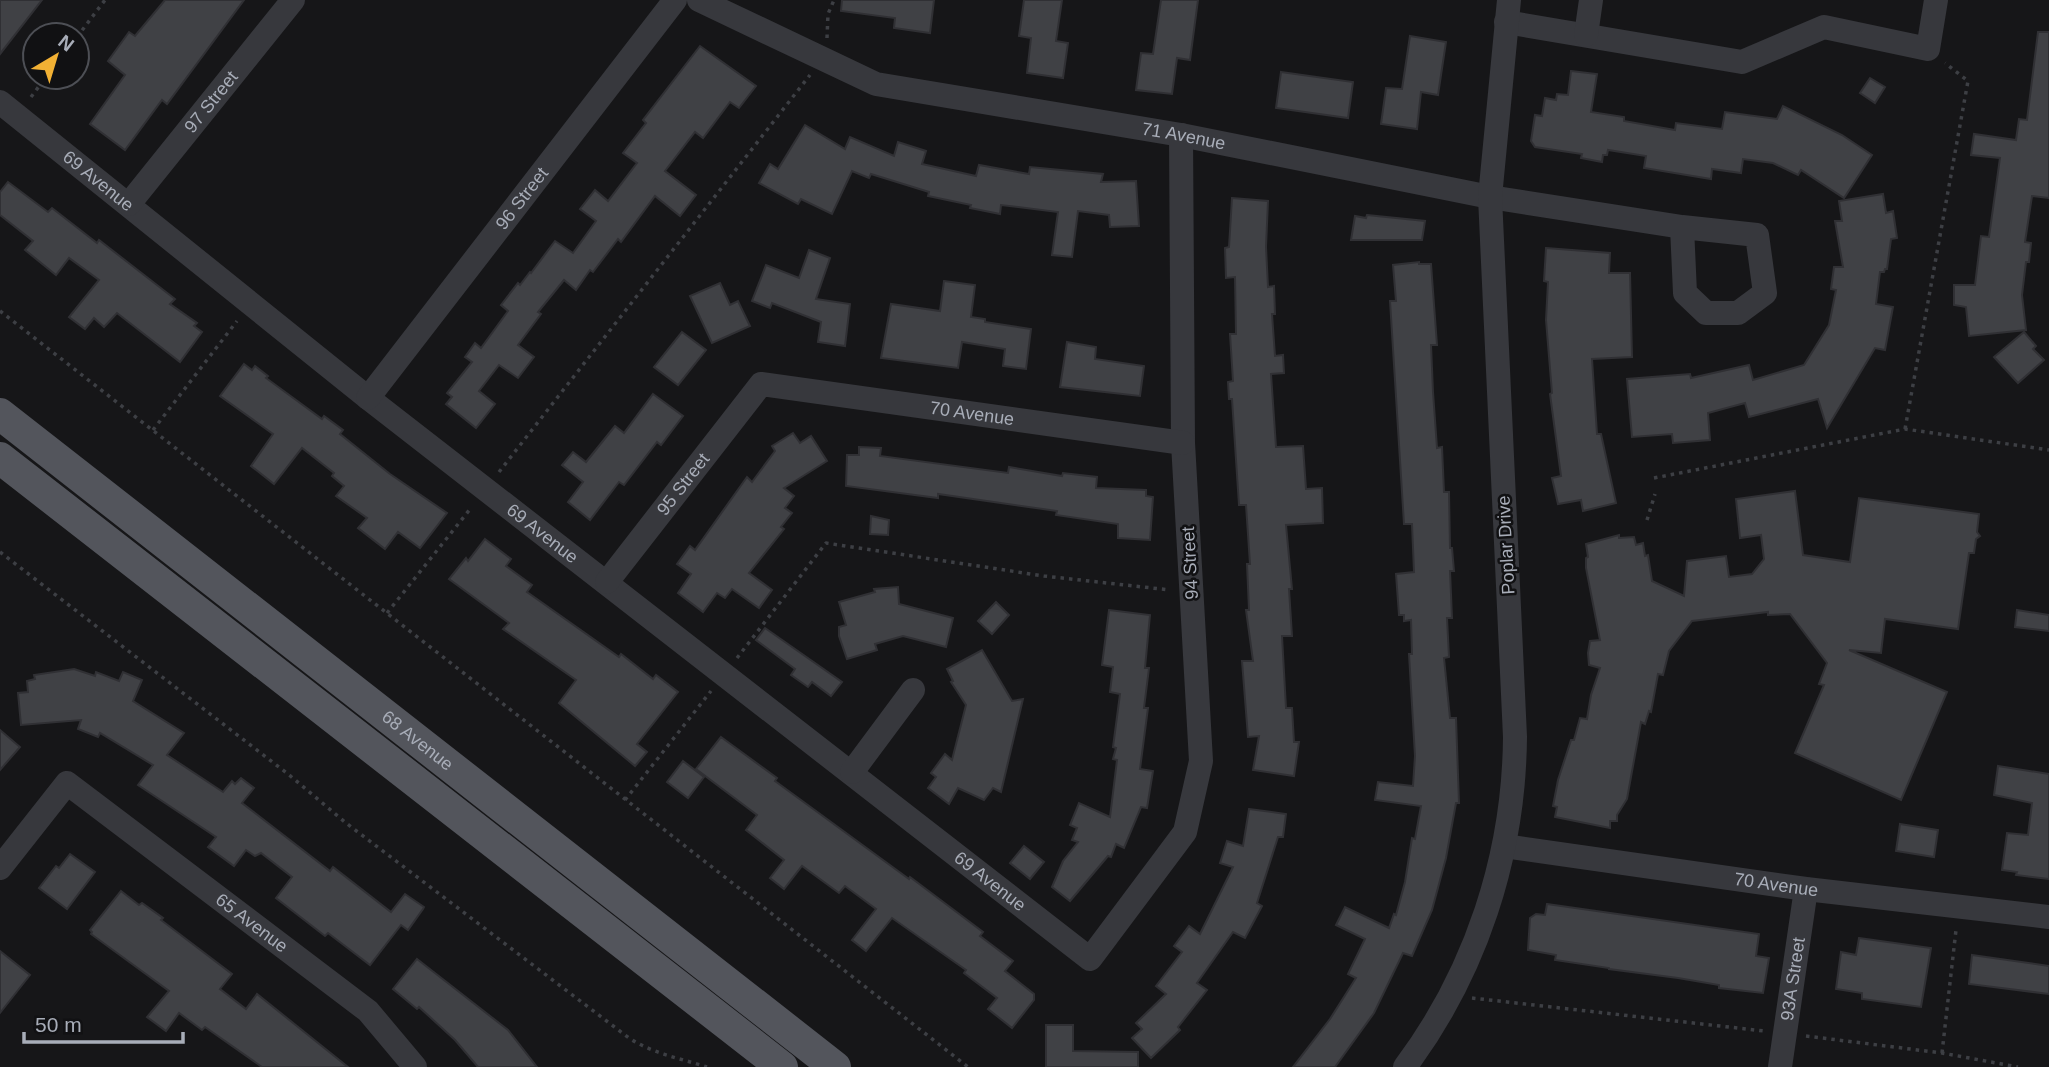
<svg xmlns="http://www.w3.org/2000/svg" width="2049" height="1067" viewBox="0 0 2049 1067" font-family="Arial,sans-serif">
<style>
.building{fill:#404145;stroke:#303034;stroke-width:2}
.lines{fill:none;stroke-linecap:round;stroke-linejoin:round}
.path{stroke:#3d3f44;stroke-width:3.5;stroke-dasharray:3.5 5;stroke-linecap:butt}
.minor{stroke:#37383d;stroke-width:24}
.major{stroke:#53555c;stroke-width:32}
.labels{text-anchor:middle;stroke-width:5;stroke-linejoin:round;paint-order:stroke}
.street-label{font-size:18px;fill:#a8adb8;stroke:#111113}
</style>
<rect width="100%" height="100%" fill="#161618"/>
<g class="building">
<path d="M0,0H42L0,54Z"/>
<path d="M165,0H244L167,104L162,100L125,150L90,124L125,75L108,61L129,32L135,36Z"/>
<path d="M842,0H934L930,33L894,28L895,18L841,11Z"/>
<path d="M1024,0H1062L1056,41L1068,43L1063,78L1027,73L1031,38L1019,36Z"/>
<path d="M1161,0H1198L1190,60L1177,58L1172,94L1136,90L1141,53L1153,54Z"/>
<path d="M2038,32H2049V198L2032,196L2025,242L2031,243L2029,262H2026L2022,295L2026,330L1969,336L1966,307L1954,305V285H1975L1981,236L1989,237L2000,158L1971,155L1974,134L2016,140L2019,119L2027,120Z"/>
<path d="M1410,36L1446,42L1438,95L1421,92L1417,129L1381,124L1386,88L1402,89Z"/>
<path d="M700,46L756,86L739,108L730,102L703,138L695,132L665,171L696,195L680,216L655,196L621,242L618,239L593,272L590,270L576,290L564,280L538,312L541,314L518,345L534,357L518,378L499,365L479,391L495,404L476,428L446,404L452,397L447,393L472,362L465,357L475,343L481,348L508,311L501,305L518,283L520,285L530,272L531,273L555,241L573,253L596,221L580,209L595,190L608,201L637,163L623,153L646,123L643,120Z"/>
<path d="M1571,71L1597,74L1591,112L1624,117V121L1675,130L1676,123L1722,129L1725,112L1777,119L1783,106L1842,135L1872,155L1844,198L1801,170L1798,175L1773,163L1743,159L1741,173L1712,169L1711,179L1644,168L1646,156L1608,150L1607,155H1603L1602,162L1581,158L1582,154L1535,147L1531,141L1535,115L1542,116L1545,98L1556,100L1557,94L1568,95Z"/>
<path d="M1281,72L1353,82L1348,118L1276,108Z"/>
<path d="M1870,78L1885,87L1875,103L1860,93Z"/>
<path d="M805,125L845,149L850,137L894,156L898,142L926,151L922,164L976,176L979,165L1029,174L1030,167L1103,174L1101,182L1136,181L1139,226L1110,227L1109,215L1078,211L1072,257L1052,255L1058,212L1001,205L1000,214L970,208L971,205L928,196L929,192L871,174L869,178L852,171L832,214L801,199L798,204L759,183L770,164L778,169Z"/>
<path d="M8,182L48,212L52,208L97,243L99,240L175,299L170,304L197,323L194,326L202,332L180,362L117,313L104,327L94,318L85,329L69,317L99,280L69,258L56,275L25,250L33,241L0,215V192Z"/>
<path d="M1883,194L1886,213L1893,211L1897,238L1891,239L1887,269H1885L1884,272H1880L1876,304L1893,307L1885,350L1875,348L1827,428L1818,399L1749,417L1745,403L1708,413L1710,440L1673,443L1672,434L1632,437L1627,379L1690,374L1691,378L1749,365L1753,380L1804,365L1829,325L1836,290L1831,289L1834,267H1843L1835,221H1842L1839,201Z"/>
<path d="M1232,198L1268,201L1266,247L1268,287L1274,286L1275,314H1272L1275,356L1283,355L1284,373L1271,374L1276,447L1303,446L1306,489L1322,488L1323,523L1286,525L1292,589H1289L1292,636H1282L1286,708H1292L1294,742H1299L1294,776L1253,770L1259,736L1248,737L1242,661H1253L1246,610H1249L1247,564H1250L1246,505H1239L1232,399H1229L1228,382L1233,381L1230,334H1236L1235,277L1226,278L1225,248L1229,247Z"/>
<path d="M1367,215L1425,221L1422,240H1351L1355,216L1366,218Z"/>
<path d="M1546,248L1610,253L1609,273H1630L1632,357L1592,359L1597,434H1601L1616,503L1583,511L1581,500L1558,504L1552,478L1561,476L1550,394L1552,393L1546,320L1548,282L1544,281Z"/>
<path d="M809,250L830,258L816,299L850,304L845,346L818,342L821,322L772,303L770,308L752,301L766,265L799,278Z"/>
<path d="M1419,262V264H1431L1437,345H1431L1433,392L1437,448L1442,447L1444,492H1449L1450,548H1452L1454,571H1450L1452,618H1447L1449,657L1444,658L1450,718H1456L1459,803H1456L1446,858L1432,910L1412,956L1403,953L1374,1013L1335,1067H1293L1330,1019L1356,978L1348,974L1365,939L1336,925L1345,907L1389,928L1394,914L1396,915L1405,882L1412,838L1415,839L1421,806L1375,800L1378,782L1413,786L1415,756L1409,654H1412L1411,620L1404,621V615H1399L1396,574L1414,572L1412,524H1404L1390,301H1396L1393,265Z"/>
<path d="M944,281L975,285L971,317L985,319V322L1031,329L1026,369L1003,366L1005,349L962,342L958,368L881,358L891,304L940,311Z"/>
<path d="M720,283L730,305L738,301L750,326L712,343L690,296Z"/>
<path d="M682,332L706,350L678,385L654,367Z"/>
<path d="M2024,332L2036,346L2033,349L2044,360L2018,383L1994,357Z"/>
<path d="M1067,342L1096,347L1095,359L1144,366L1140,396L1060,387Z"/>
<path d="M244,364L252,370L255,366L268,376L266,378L322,419L324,416L343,430L340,434L390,474L447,513L420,548L398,532L385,549L358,528L367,518L336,496L344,486L332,476L334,473L302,448L274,484L251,466L273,434L220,396Z"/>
<path d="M653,394L683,416L661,445L657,442L624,485L619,482L590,520L568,502L583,482L562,465L573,452L586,462L615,426L624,433Z"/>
<path d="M793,433L800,443L811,436L827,461L784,488L794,496L785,508L792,513L781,527L784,529L749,573L772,590L759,608L732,589L725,598L717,593L703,612L678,593L691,574L677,564L690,546L695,550L747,477L752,482L775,451L772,446Z"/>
<path d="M859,447L881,448L880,456L1008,473L1009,467L1062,476L1063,473L1097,477L1096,488L1146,490V496L1153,497L1150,540L1118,538V524L1056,515L1057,511L938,494V498L846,486L847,455H859Z"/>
<path d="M1795,491L1803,555L1850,562L1859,498L1979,514L1977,532L1980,536L1976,539L1974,553H1969L1958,629L1885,619L1881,653L1849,650L1947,692L1901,800L1795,753L1824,685L1819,684L1827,663L1790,614L1768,615V612L1692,621L1669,651L1663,675L1658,674L1651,712L1649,711L1645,724L1641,722L1627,799L1617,815V821H1610V828L1555,817L1557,807L1553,806L1558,780L1571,740H1574L1580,718L1587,719L1591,695L1600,668L1589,665L1588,653L1590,641L1600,640L1586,568V558L1588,557L1586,544L1619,535V538L1634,537L1636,545L1643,543L1645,556L1648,555L1652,581L1684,596L1687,561L1726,556L1729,577L1752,574L1764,559L1761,535L1740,538L1736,499Z"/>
<path d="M871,516L889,520L888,535L870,534Z"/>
<path d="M485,539L511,559L506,566L532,585L527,592L619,657L621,654L653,679L656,675L678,692L637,744L647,752L635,766L559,703L576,680L503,629L509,623L449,579L466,558L468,561Z"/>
<path d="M898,587L899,604L953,618L946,647L903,636L875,644L877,650L847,659L839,636V627L846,625L839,602L875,592L874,589Z"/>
<path d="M996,602L1009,615L992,634L978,621Z"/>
<path d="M1109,610L1150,615L1145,668H1149L1144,708H1148L1140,769L1153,771L1147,808L1141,807L1124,848L1116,844L1111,857L1108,856L1070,901L1052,887L1063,861L1078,842L1072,840L1077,828L1070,825L1079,803L1110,817L1117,760L1113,759L1116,748L1113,747L1120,694L1110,692L1113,667L1102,665Z"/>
<path d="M2017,610L2049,615V631L2015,627Z"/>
<path d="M765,628L842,682L831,696L812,682L808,687L791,675L795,669L756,640Z"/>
<path d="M982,650L1012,701L1023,699L1001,792L993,788L984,800L958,788L949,804L928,788L936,777L931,773L945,754L952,760L966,705L951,682L953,681L947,669Z"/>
<path d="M74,669L95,676L96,672L119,681L123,672L142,680L133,701L184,733L167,755L223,792L232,781L235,784L241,778L254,788L242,803L330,871L333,867L391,912L405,894L424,907L423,909L408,930L401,925L370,965L328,933L325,936L276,898L292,877L261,853L255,856L246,850L234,866L208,847L216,837L138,785L153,765L100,733L98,737L78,729L81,720L21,725L18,693L28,692L27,681L35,679L34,675Z"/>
<path d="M0,730L20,747L0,770Z"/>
<path d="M721,737L777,778L775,781L909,879L910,877L983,932L980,936L1013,961L1005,971L1034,994V1000L1012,1028L988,1009L997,998L964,973L966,970L892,918L866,951L852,940L876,909L845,886L839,893L802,866L784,889L770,878L784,860L746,830L757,815L696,769Z"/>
<path d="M683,761L704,777L688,798L667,782Z"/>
<path d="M1998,766L2049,774V879L2016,875L2017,872L2002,870L2007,833L2028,835L2032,803L1994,795Z"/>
<path d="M1249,809L1286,814L1283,837H1278L1257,903L1262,906L1245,938L1233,932L1197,983L1207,990L1178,1027L1180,1030L1151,1058L1132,1038L1142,1029L1136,1023L1166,994L1156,986L1182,952L1174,946L1189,926L1200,934L1233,867L1220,863L1227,841L1243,846Z"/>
<path d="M1900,824L1938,830L1934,857L1896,851Z"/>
<path d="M1024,846L1044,862L1030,879L1010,863Z"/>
<path d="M70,854L95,872L67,909L39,888L56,866L59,868Z"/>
<path d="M121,891L139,905L142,903L163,918L161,920L232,974L220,989L246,1009L257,994L348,1067H262L205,1027L202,1030L179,1013L166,1031L147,1017L169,991L91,934L92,932L90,930Z"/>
<path d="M1547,904L1759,934L1756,956L1769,958L1763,993L1719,988V985L1678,978L1609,969V968L1555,960L1556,955L1528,950L1530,918L1536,914L1545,915Z"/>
<path d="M1859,938L1931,948L1921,1007L1862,999V993L1836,989L1841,952L1856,955Z"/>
<path d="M0,951L30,975L0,1013Z"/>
<path d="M1972,955L2049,966V994L1969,984Z"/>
<path d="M417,959L508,1030L537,1067H478L455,1040L419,1007L417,1009L393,989Z"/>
<path d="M1046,1025H1073V1051L1138,1052V1067H1046Z"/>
</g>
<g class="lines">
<g class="path">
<path d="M77,37L105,0"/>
<path d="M827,38L828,14L834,0"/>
<path d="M31,97L46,77"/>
<path d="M0,311L968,1067"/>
<path d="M1905,429L1968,81L1945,63"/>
<path d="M153,430L237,321"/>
<path d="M499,472L810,75"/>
<path d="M1654,478L1905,429L2049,450"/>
<path d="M1647,520L1655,494"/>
<path d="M0,552L288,774L346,823L629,1038C654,1054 679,1058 707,1067"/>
<path d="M387,613L471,508"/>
<path d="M737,658L826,543L1044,576L1170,590"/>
<path d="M625,800L711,691"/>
<path d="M1472,998L1764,1031"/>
<path d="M1806,1036L1942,1053L2018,1067"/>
<path d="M1942,1053L1956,930"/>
</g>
<g class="minor">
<path id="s1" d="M699,0L876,84L1181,135L1490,197L1682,227L1757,235L1765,293L1738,313H1706L1685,293L1682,227"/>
<path d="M1506,22L1742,62L1824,27L1928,49L1936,0"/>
<path d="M1586,35L1591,0"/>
<path id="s2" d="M0,102L368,398L1090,959L1185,832L1201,761L1183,443L1181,135"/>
<path id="s3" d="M129,204L293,0"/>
<path id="s4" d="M368,398L675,0"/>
<path id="s5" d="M607,582L761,384L1183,443"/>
<path d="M852,772L913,690"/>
<path id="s6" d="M1504,846L1806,889L2049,917"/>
<path id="s7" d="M0,868L67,783L368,1011L415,1067"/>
<path d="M1405,1067C1476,972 1514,856 1515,737L1490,197L1509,0"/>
<path id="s8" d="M1780,1067L1806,889"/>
</g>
<g class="major">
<path id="s9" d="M0,414L835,1067"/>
<path d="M0,458L782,1067"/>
</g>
</g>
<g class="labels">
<g class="street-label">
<text dy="6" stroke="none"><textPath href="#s3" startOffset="131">97 Street</textPath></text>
<text dy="6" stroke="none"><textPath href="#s1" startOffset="508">71 Avenue</textPath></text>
<text dy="6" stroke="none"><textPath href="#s2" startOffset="126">69 Avenue</textPath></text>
<text dy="6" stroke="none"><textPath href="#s4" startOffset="252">96 Street</textPath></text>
<text dy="6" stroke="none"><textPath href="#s5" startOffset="464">70 Avenue</textPath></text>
<text dy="6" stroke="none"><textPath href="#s5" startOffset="124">95 Street</textPath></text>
<text dy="6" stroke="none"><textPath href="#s2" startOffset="693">69 Avenue</textPath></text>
<text transform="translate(1506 545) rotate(-93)" y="6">Poplar Drive</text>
<text transform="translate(1190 563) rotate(-93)" y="6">94 Street</text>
<text dy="6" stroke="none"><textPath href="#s9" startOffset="530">68 Avenue</textPath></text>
<text dy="6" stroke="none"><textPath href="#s2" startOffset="1260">69 Avenue</textPath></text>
<text dy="6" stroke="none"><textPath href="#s6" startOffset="275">70 Avenue</textPath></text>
<text dy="6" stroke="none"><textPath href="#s7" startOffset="340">65 Avenue</textPath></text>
<text dy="6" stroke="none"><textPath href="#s8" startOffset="89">93A Street</textPath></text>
</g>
</g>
<g transform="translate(56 56) rotate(38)"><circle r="33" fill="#111113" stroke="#4d4f55" stroke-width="2"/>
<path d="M0-5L12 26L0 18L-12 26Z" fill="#f2b134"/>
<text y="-10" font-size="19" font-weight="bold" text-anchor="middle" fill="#a8adb8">N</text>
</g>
<path d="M24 1032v10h159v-10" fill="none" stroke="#a8adb8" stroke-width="3.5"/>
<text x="35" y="1032" font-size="21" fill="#a8adb8" stroke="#111113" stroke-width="5" paint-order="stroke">50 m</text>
</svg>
